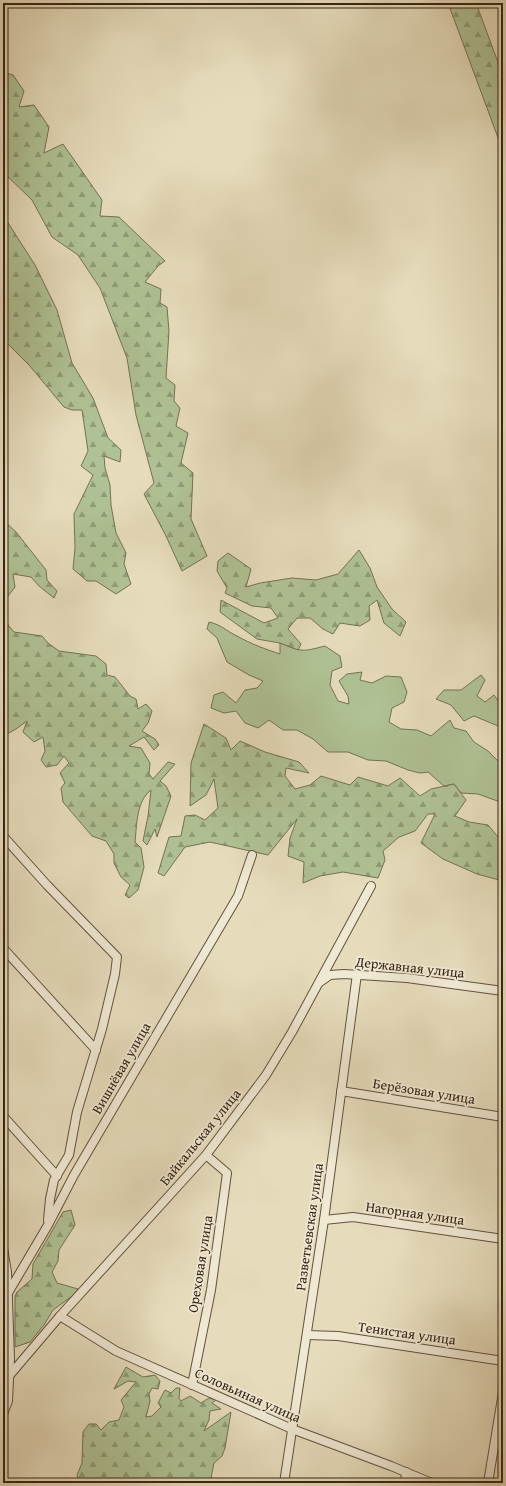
<svg xmlns="http://www.w3.org/2000/svg" width="506" height="1486" viewBox="0 0 506 1486" font-family="'Gentium Book Plus',serif">
<style>
.grass{fill:#afc295;stroke:#737354}
.forest{fill:url(#forest-firs);stroke:#737354}
.lines{fill:none;stroke-linecap:round;stroke-linejoin:round}
.minor-casing{stroke:#63523d;stroke-width:10}
.minor{stroke:#efe8d3;stroke-width:8}
.labels{text-anchor:middle;stroke-width:3.5;stroke-linejoin:round;paint-order:stroke}
.street-label{font-size:14px;fill:#372413;stroke:#efe8d3}
</style>
<defs>
<pattern id="forest-firs" width="22" height="20" patternUnits="userSpaceOnUse"><rect width="22" height="20" fill="#afc295"/><path d="M5 1l3.5 6h-7zM16 11l3.5 6h-7z" fill="#8f9d78"/></pattern>
</defs>
<rect width="100%" height="100%" fill="#e6dcbc"/>
<filter id="stains"><feTurbulence type="fractalNoise" baseFrequency=".005" numOctaves="4"/><feColorMatrix values="0 0 0 0 .2 0 0 0 0 .09 0 0 0 0 .02 0 0 0 .5 -.17"/></filter>
<radialGradient id="worn" r=".72"><stop offset=".6" stop-color="#630" stop-opacity="0"/><stop offset="1" stop-color="#630" stop-opacity=".3"/></radialGradient>
<g class="grass">
<path d="M209,622C222,625 226,631 237,636C251,644 265,649 280,654V643C302,652 302,652 325,646L340,656L342,667L332,671L330,685L338,701L349,704L348,696L339,681L347,674L362,672L360,680L372,683L386,676L401,677L407,692L404,702L392,708L389,722L401,729L417,730L431,736L450,720L454,728L466,731L474,742L488,751L503,766V803L478,794L461,793L454,784L444,786L428,772L420,773L408,770L386,761L368,760L348,752H328L313,739L297,730H283L269,720L258,728L245,723L236,711L224,713L211,708L214,695L223,692L236,703L245,690L257,688L263,681L249,675L227,662L217,638L207,629Z"/>
<path d="M481,675L485,680L477,696L485,702L494,695L503,708V728L474,716L464,721L451,705L436,699L444,690H461Z"/>
</g>
<g class="forest">
<path d="M448,3H476L503,76V151Z"/>
<path d="M3,72L13,75L24,91L19,107L34,105L49,127L44,153L63,144L102,200L100,216L119,217L165,261L158,266L145,282L161,289L160,303L167,307L169,331L166,378L175,385L174,401L180,408L176,426L188,433L181,463L193,473L191,519L207,556L182,571L166,536L144,494L154,483L136,415L127,358L100,288L78,255L52,237L32,200L3,172Z"/>
<path d="M3,215L35,265L57,310L72,363L93,398L108,438L121,450L120,462L104,456L105,468L110,485L111,505L116,533L126,553L124,564L131,584L116,594L96,581H87L73,569L75,548L74,514L93,475L81,466L88,451L82,410H72L64,407L29,365L3,339Z"/>
<path d="M3,520L16,532L46,570L47,580L57,591L54,598L39,586L31,577L13,574L15,587L8,596L3,591Z"/>
<path d="M359,550L370,568L377,587L392,609L406,622L400,636L384,623L377,600L369,606L370,620L360,626L340,623L333,634L323,629L310,618H297L288,629L301,644L298,650L280,643L257,639L220,612L221,600L264,623L278,618L271,608L252,606L225,593L227,588L217,571L218,561L228,553L251,569L246,587L260,583L292,578L316,580L338,574Z"/>
<path d="M3,609L8,625L14,632L42,636L48,643L59,651L96,656L106,664L107,675L115,677L130,696L136,699L138,709L146,704L152,711L148,723L142,731L155,739L159,745L154,750L144,737L129,746L141,748L150,763L149,774L153,779L168,762L175,764L160,781L166,786L171,796L157,837L155,829L147,845L143,841L148,816L151,790C136,802 137,824 135,842L141,848L144,867L138,890L129,898L125,895L130,885L121,877L114,863V854L106,841L92,836L63,802L61,788L65,783L60,773L69,763L64,756L57,765L46,767L41,760L45,751L43,737L34,742L23,732L27,721L16,729L3,736V724L7,722L4,714L5,698L3,700Z"/>
<path d="M204,724L226,738L231,750L240,741L265,752L299,762L309,773L286,768L285,776L295,789L310,785L321,776L350,785L358,777L388,786L400,778L420,796L431,789L454,784L466,800L455,816L469,822L488,825L503,843V881L477,874L443,859L421,843L435,814H428L415,831L399,837L383,851L385,860L378,878L343,872L320,876L303,883L304,862L288,856L290,838L297,819L268,855L210,842L185,847L164,876L158,873L169,837L181,836L185,816L195,815L205,820L218,808L214,779L206,795L190,806L191,763Z"/>
<path d="M71,1210L75,1225L59,1250L58,1261L52,1272L57,1283L78,1289L75,1294L53,1310L44,1325L30,1342L15,1347V1296L17,1292L32,1279L33,1264L63,1212Z"/>
<path d="M126,1367L143,1377L155,1375L160,1381L158,1389L152,1388L149,1394L150,1401L146,1417L152,1416L161,1407L158,1403L165,1390L171,1393L176,1388H180L179,1398L181,1401L190,1396L201,1403L209,1398L216,1400L212,1403L221,1409L210,1411L209,1420L204,1431L231,1412L225,1448L222,1456L214,1463L210,1483H74L79,1481L77,1475L82,1463L83,1432L89,1424H96L101,1430L109,1422L119,1420L124,1407L121,1400L136,1382L128,1381L114,1389Z"/>
</g>
<g class="lines">
<g class="minor-casing">
<g id="minor">
<path d="M3,836L47,885L117,957L115,974L102,1029L77,1112L69,1155L54,1180L50,1199L48,1220"/>
<path d="M3,948L96,1050"/>
<path d="M320,982L330,975L344,974L407,978L503,991"/>
<path d="M341,1091L503,1117"/>
<path d="M3,1116L57,1176"/>
<path d="M324,1220L353,1217L503,1239"/>
<path d="M3,1248L7,1272L10,1359L8,1401L3,1414"/>
<path d="M8,1293L48,1225L74,1175L238,896L252,855"/>
<path d="M60,1316L116,1351L292,1429L391,1466L432,1483"/>
<path d="M307,1335L338,1336L503,1361"/>
<path d="M9,1376L60,1316L206,1155L266,1075L292,1032L371,886"/>
<path d="M192,1385L211,1290L227,1173L206,1155"/>
<path d="M284,1483L324,1220L357,974"/>
<path d="M405,1483L406,1472"/>
<path d="M488,1483L503,1392"/>
</g>
</g>
<use href="#minor" class="minor"/>
</g>
<g class="labels">
<g class="street-label">
<text transform="translate(410 967) rotate(6)" y="5">Державная улица</text>
<text transform="translate(121 1068) rotate(-60)" y="5">Вишнёвая улица</text>
<text transform="translate(424 1091) rotate(9)" y="5">Берёзовая улица</text>
<text transform="translate(200 1137) rotate(-51)" y="5">Байкальская улица</text>
<text transform="translate(415 1213) rotate(8)" y="5">Нагорная улица</text>
<text transform="translate(309 1227) rotate(-82)" y="5">Разветьевская улица</text>
<text transform="translate(200 1264) rotate(-81)" y="5">Ореховая улица</text>
<text transform="translate(407 1333) rotate(8)" y="5">Тенистая улица</text>
<text transform="translate(248 1395) rotate(24)" y="5">Соловьиная улица</text>
</g>
</g>
<rect width="506" height="1486" fill="none" stroke="#e6dcbc" stroke-width="16"/>
<rect x="4" y="4" width="498" height="1478" fill="none" stroke="#372413" stroke-width="2"/>
<rect x="8" y="8" width="490" height="1470" fill="none" stroke="#372413"/>
<rect width="100%" height="100%" filter="url(#stains)"/>
<rect width="100%" height="100%" fill="url(#worn)"/>
</svg>
